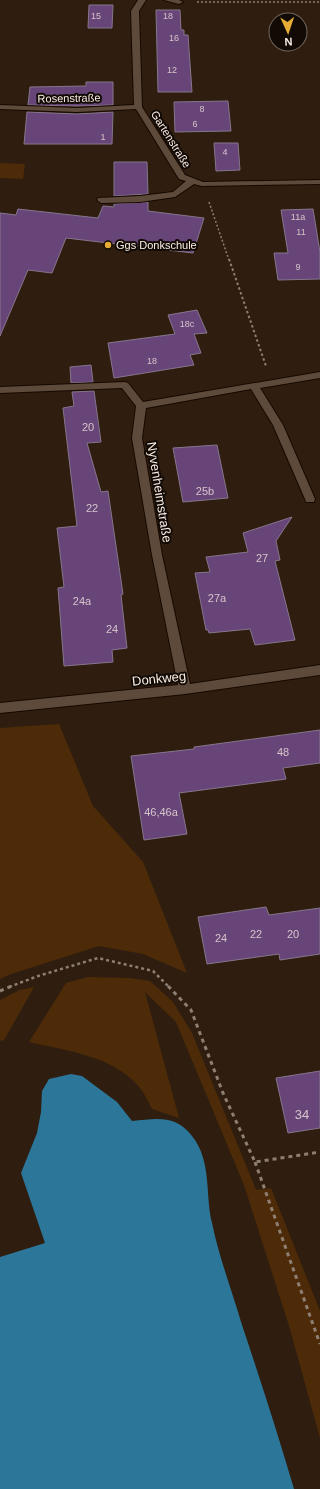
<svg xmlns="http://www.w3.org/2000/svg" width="320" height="1489" viewBox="0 0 320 1489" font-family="Helvetica,sans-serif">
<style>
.green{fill:#4d2b08}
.water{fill:#2b7699}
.building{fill:#684578;stroke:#85768c}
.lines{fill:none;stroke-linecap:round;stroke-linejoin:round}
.minor-casing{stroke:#170800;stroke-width:2}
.path-far3{stroke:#8d7f72;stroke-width:1.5;stroke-dasharray:2 2;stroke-linecap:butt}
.path-far2{stroke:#8d7f72;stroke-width:2;stroke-dasharray:2.5 2.5;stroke-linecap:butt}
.path-far1{stroke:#8d7f72;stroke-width:2.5;stroke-dasharray:3 3;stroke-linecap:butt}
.path{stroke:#8d7f72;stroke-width:3;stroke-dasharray:4 4;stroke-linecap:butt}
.minor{fill:#5e4a3a;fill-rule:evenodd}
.poi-dot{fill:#e5ad35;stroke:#120a05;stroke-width:1.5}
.labels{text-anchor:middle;stroke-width:4;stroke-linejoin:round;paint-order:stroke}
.far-number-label{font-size:9px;fill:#d6c4ca}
.far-street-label{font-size:11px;fill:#faeee5;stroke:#120a05}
.far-poi-label{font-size:11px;fill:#faeee5;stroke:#120a05;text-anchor:start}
.number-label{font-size:11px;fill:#d6c4ca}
.street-label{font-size:13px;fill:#faeee5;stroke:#120a05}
.near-number-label{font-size:13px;fill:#d6c4ca}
</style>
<rect width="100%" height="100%" fill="#2f1e0f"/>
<g class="green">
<path d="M0,163L25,164L23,179L0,178Z"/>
<path d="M59,724L93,806L143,862L187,973L143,954L99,946L11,974L0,979V728Z"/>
<path d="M88,977L129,978L150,981L173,1002L192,1033L256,1190L271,1188L320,1311V1438L290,1329L244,1185L176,1022L145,992L179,1118L152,1109C149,1103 146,1097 143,1092C118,1056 67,1051 29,1042L66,983Z"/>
<path d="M34,987L4,1040L0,1041V1000L20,990Z"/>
</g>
<path class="water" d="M71,1074L82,1076L117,1102L132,1121C156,1119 175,1114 192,1136C212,1161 205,1194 212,1223C219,1257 232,1291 242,1325C260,1379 278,1434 294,1489H0V1257L45,1243L21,1173L37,1133L41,1112L42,1091L49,1079Z"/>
<g class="building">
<path d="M89,5H113L112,28H88Z"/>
<path d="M156,10H180L181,30H184V35H188L192,92H158Z"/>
<path d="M86,82H113V105L77,106L28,105L30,87L86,86Z"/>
<path d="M228,101L231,131L175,132L174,102Z"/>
<path d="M27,112L77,114L113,112L112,144H24Z"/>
<path d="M214,143H238L240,170L216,171Z"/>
<path d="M114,162H147L148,194L114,196Z"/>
<path d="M148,202V211L204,218L193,253L66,238L52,273L28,270L0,336V213L16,215L18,209L98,218L103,206L114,207V204Z"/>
<path d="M313,209L320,252V279L278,280L274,253H288L281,210Z"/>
<path d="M197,310L207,333L194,334L201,353L190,355L194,365L114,378L108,343L175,334L168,315Z"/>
<path d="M91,365L93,382L71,383L70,367Z"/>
<path d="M94,391L101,442L87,443L101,492L108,491L123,594L121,595L127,648L112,650L113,662L64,666L58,588L64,587L57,528L77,526L63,408L74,406L72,392Z"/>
<path d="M217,445L228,498L183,502L173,448Z"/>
<path d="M292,517L276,541L280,560L275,561L295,640L255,645L250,629L209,633L208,630H206L195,573L210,572L206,557L248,552L243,533Z"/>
<path d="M320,730V763L283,768L286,779L179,793L187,834L144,840L131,756L194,749V747Z"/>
<path d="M266,907L269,915L320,908V954L280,960L279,954L207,964L198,917Z"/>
<path d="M320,1071V1128L288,1133L276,1078Z"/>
</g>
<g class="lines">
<g class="minor-casing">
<g id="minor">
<path d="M138,0H146L139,11L142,107L185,175L203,182L320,180V184L202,186L194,184L175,197L140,202L101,203L97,200L98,198L140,196L173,192L186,181L179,179L136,109L77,112L0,109V105L77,108L134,105L131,11Z"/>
<path d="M164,0H179L183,2L179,4Z"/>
<path d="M320,372V378L260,388L283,425L315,499L314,502H306L305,499L273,425L251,389L146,408L142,438L162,555L190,684L320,665V675L185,694L0,713V703L178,685L152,555L132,438L136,406L122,388L0,393V387L125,382L128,383L143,402Z"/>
</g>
</g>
<g class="path-far3">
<path d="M197,2H320"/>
<path d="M209,202L229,260"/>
</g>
<path class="path-far2" d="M229,259L266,366"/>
<path class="path-far1" d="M9,987L38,976L98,958L153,971L169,987"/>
<g class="path">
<path d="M168,986L191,1010L223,1093L255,1162L320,1152"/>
<path d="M0,991L12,986"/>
<path d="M255,1162L320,1344"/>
</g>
<use href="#minor" class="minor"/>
</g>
<circle class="poi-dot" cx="108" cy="245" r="4"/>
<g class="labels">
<g class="far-number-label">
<text x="96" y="19">15</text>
<text x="168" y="19">18</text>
<text x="174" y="41">16</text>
<text x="172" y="73">12</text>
<text x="202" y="112">8</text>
<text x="195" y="127">6</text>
<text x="103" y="140">1</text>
<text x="225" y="155">4</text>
<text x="298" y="220">11a</text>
<text x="301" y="235">11</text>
<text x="298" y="270">9</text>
<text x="187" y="327">18c</text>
<text x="152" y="364">18</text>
</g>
<g class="far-street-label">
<text transform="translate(69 98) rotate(-1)" y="4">Rosenstraße</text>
<text transform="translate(171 139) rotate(58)" y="4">Gartenstraße</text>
</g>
<g class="far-poi-label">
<text x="116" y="249">Ggs Donkschule</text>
</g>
<g class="number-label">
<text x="88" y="431">20</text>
<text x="205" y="495">25b</text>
<text x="92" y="512">22</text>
<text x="262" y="562">27</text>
<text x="217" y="602">27a</text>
<text x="82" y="605">24a</text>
<text x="112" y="633">24</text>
<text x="283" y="756">48</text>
<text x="161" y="816">46,46a</text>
<text x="256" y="938">22</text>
<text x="293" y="938">20</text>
<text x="221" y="942">24</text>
</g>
<g class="street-label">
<text transform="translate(160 492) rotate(81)" y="5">Nyvenheimstraße</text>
<text transform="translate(159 678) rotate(-6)" y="5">Donkweg</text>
</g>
<g class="near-number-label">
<text x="302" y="1119">34</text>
</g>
</g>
<g transform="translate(288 32) rotate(177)"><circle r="19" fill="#120a05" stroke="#6f655f"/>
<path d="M0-3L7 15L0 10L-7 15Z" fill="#e5ad35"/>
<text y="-6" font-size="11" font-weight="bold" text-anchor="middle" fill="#faeee5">N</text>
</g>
</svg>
